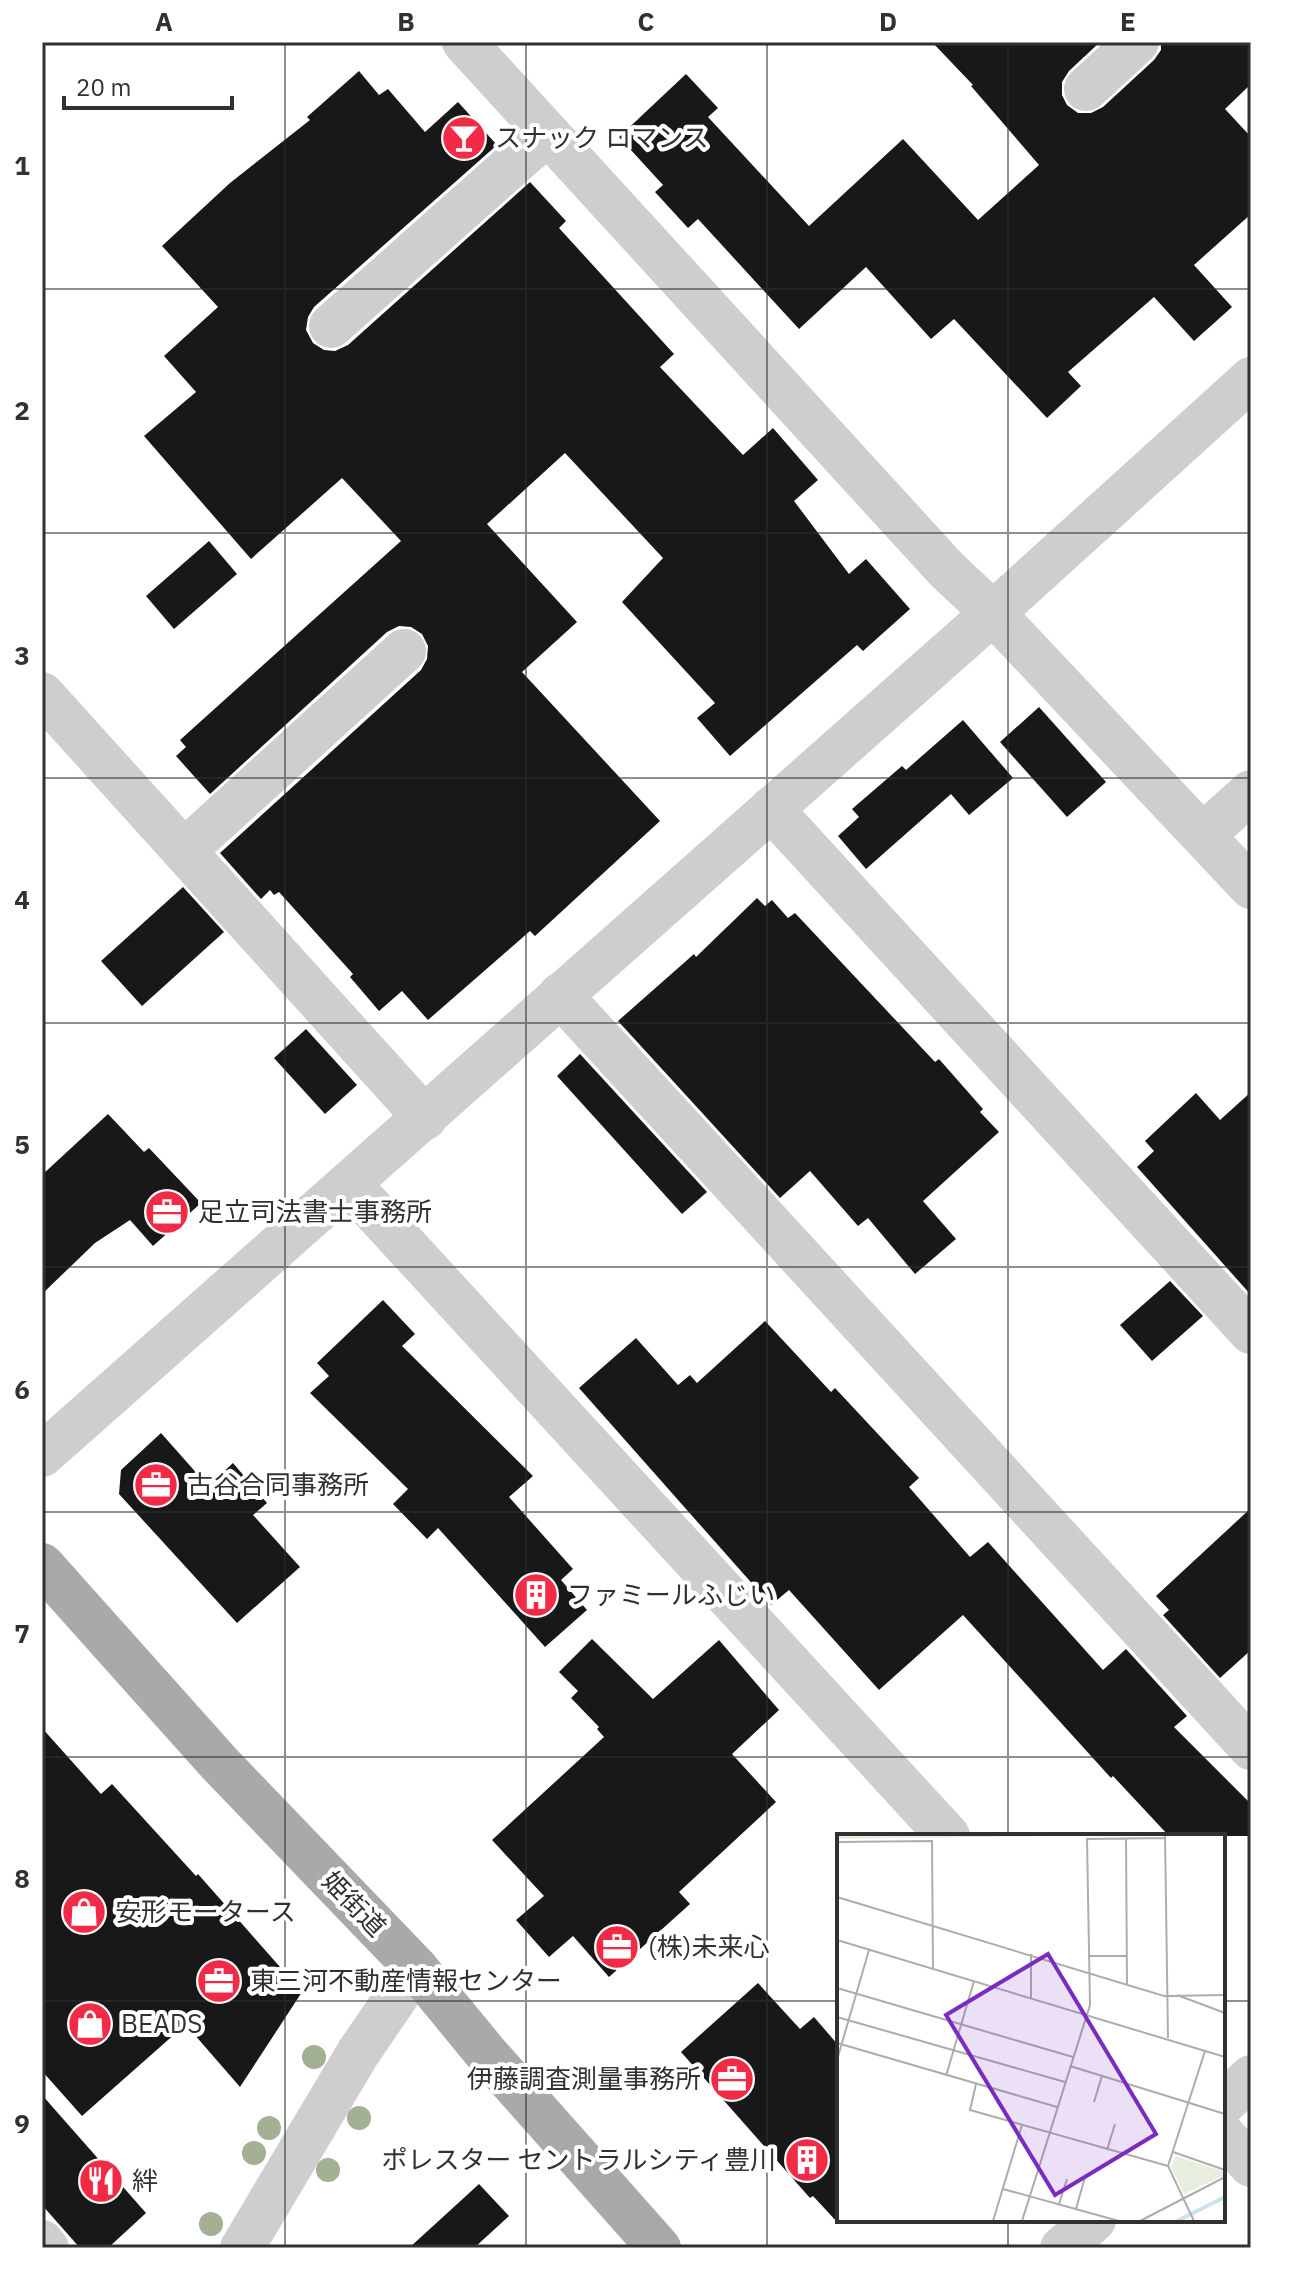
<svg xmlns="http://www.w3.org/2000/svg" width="1293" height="2290" viewBox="0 0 1293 2290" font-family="'IBM Plex Sans','Noto Sans JP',sans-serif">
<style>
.building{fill:#181818}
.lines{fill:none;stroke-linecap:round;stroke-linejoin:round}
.minor{stroke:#cecece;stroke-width:44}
.major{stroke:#a9a9a9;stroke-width:44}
.tree{fill:#a3b093}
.grid{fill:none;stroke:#313131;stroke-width:2;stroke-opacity:0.55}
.labels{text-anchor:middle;stroke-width:8;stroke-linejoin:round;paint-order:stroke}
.poi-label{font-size:26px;fill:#313131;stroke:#fff;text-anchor:start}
.street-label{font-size:26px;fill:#313131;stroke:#fff}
.inset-river{fill:none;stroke:#cae3ef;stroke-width:4}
.inset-road{fill:none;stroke:#adadad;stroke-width:2}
.view{fill:#7b2cbf;fill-opacity:0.15;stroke:#7b2cbf;stroke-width:4}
.inset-edge{fill:none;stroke:#313131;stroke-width:4}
.neatline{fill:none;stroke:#313131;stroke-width:3}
.grid-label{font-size:26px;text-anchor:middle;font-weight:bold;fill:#313131}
</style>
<rect width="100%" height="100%" fill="#fff"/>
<g class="building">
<path d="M932,42H1100L1069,71L1062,82V95L1067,105L1078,113H1091L1103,107L1154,60L1161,50V42H1251V84L1225,109L1251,137V214L1194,265L1232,307L1194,341L1154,297L1068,372L1081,386L1047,418L954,319L931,339L866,267L799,329L698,219L688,228L655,192L663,185L619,137L686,74L718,108L708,117L809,226L903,139L978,220L1039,165L971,86L973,85Z"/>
<path d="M359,71L379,95L388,89L425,132L458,102L497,145L314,307L308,317L306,330L313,343L324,350L335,351L348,345L530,182L566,221L559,228L674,354L660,367L743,455L773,428L818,480L794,501L849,574L866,559L910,609L863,651L857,645L730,756L697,718L715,703L622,602L663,558L565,453L487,524L577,622L522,672L660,821L535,936L530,931L428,1020L402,991L379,1011L350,977L353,974L279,892L274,895L270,890L261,899L220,853L421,670L427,659L428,646L422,634L411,627L399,626L387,632L210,794L176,756L186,747L180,740L401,541L342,478L251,559L144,436L196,392L164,356L218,307L162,246L230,183L310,120L307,117Z"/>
<path d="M209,541L237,574L174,629L146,596Z"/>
<path d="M1039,707L1106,782L1067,817L1000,742Z"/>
<path d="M963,720L1013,778L969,815L951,794L866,869L838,836L859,817L852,809L902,766L906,770Z"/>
<path d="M183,887L224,932L142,1006L101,961Z"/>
<path d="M757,898L765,906L772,900L788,918L795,913L935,1062L939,1059L983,1109L980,1112L999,1132L923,1201L956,1239L915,1274L868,1218L858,1226L810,1171L780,1198L618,1021L694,954L696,957Z"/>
<path d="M306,1029L357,1085L325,1114L274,1058Z"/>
<path d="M580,1054L707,1192L682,1214L557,1076Z"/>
<path d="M1251,1092V1295L1137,1167L1154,1151L1145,1141L1196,1093L1220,1120Z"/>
<path d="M108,1114L144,1152L149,1148L201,1203L153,1246L130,1220L95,1243L42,1294V1175Z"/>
<path d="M1170,1281L1203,1316L1152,1361L1120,1325Z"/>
<path d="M383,1300L415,1334L402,1346L533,1476L509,1497L573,1569L561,1580L587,1610L545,1647L438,1528L427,1539L393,1504L408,1489L310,1393L329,1376L317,1363Z"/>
<path d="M765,1321L831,1392L835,1388L919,1478L909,1487L970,1557L988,1542L1103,1670L1126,1649L1187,1716L1174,1727L1251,1804V1836H1169L1113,1776L1111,1778L963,1615L879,1690L789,1590L771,1605L579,1388L636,1338L678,1385L690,1375L697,1383Z"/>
<path d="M161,1433L208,1486L233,1463L267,1503L253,1515L300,1567L237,1623L119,1494L121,1470Z"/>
<path d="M1251,1508V1650L1220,1678L1163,1615L1169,1610L1156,1596Z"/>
<path d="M592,1639L653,1699L719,1640L779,1710L732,1754L776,1802L679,1892L690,1904L609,1977L573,1936L549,1957L516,1920L544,1896L492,1840L604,1737L597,1729L599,1727L571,1698L578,1691L559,1672Z"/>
<path d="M42,1728L101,1794L112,1784L196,1876L198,1874L302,1992L240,2087L187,2026L179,2034L177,2032L82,2116L42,2071Z"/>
<path d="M758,1983L800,2029L814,2017L839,2046V2224L813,2196L810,2198L681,2052Z"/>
<path d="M42,2095L146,2213L108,2248H80L42,2205Z"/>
<path d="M479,2184L509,2216L474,2248H409Z"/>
</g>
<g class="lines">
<g class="minor">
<path d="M464,42L947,570L993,613L1251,887"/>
<path d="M1086,89L1137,42"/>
<path d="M331,326L547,134"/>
<path d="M42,694L425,1118"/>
<path d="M771,809L1251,1332"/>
<path d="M1203,835L1251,792"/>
<path d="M184,851L404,651"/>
<path d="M560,995L1251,1748"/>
<path d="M349,1184L948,1836"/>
<path d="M42,1455L993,613L1251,379"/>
<path d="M1223,2104L1251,2077"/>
<path d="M1223,2135L1251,2165"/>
<path d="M42,2242L47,2248"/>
<path d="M242,2248L358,2053L416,1968"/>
<path d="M1062,2248L1094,2220"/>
</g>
<path class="major" d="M42,1565L219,1763L416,1968L485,2052L659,2248"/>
</g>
<g class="tree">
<circle cx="314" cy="2057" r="12"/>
<circle cx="359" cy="2118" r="12"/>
<circle cx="269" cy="2128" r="12"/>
<circle cx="254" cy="2153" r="12"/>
<circle cx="328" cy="2170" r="12"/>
<circle cx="211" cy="2224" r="12"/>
</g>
<path class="grid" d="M285,42V2248M526,42V2248M767,42V2248M1008,42V1836M42,289H1251M42,533H1251M42,778H1251M42,1023H1251M42,1267H1251M42,1512H1251M42,1757H1251M42,2001H839M1223,2001H1251M1008,2220V2248"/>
<defs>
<g id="bar-disc" transform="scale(2.3)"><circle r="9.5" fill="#f12a45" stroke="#fff"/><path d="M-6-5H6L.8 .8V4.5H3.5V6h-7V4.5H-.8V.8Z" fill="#fff"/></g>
<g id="office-disc" transform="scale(2.3)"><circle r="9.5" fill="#f12a45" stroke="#fff"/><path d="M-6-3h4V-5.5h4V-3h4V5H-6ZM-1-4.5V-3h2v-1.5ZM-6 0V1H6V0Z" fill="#fff"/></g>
<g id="building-disc" transform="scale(2.3)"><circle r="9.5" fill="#f12a45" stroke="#fff"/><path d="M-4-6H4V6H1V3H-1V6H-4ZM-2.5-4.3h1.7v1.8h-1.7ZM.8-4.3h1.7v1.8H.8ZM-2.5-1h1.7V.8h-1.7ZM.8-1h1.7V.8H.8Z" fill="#fff"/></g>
<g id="shop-disc" transform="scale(2.3)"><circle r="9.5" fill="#f12a45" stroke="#fff"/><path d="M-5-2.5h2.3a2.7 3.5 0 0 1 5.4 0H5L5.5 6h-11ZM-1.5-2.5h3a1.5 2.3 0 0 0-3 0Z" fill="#fff"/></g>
<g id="restaurant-disc" transform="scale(2.3)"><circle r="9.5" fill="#f12a45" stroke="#fff"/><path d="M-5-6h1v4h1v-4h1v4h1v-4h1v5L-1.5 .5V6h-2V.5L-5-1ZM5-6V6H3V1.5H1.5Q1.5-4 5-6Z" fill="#fff"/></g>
</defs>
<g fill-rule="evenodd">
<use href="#bar-disc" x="464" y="138"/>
<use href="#office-disc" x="167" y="1212"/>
<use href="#office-disc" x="156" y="1485"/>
<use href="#building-disc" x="536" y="1595"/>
<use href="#shop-disc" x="84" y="1912"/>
<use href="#office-disc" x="617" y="1947"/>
<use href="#office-disc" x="219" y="1981"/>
<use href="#shop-disc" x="90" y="2024"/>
<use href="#office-disc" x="732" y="2079"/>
<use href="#building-disc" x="807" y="2160"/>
<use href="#restaurant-disc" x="101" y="2181"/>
</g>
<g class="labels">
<g class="poi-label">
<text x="495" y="147">スナック ロマンス</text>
<text x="198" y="1221">足立司法書士事務所</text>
<text x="187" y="1494">古谷合同事務所</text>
<text x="567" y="1604">ファミールふじい</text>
<text x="115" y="1921">安形モータース</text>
<text x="648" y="1956">(株)未来心</text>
<text x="250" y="1990">東三河不動産情報センター</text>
<text x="121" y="2033">BEADS</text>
<text x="701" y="2088" text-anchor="end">伊藤調査測量事務所</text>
<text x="776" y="2169" text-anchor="end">ポレスター セントラルシティ豊川</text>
<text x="132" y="2190">絆</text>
</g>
<g class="street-label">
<text transform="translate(354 1904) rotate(46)" y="9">姫街道</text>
</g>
</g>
<g transform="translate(837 1834)">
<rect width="388" height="388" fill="#fff"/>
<path d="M0,1H302L0,5ZM339,322L388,338V341L347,360L334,333Z" fill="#e8eede"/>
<path class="inset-river" d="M340,387L388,363"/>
<path class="inset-road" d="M328,1L331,204M289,4L290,150M0,8L95,7L96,135M0,63L327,162L388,161M0,106L388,223M251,122H290M0,154L236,223M340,161L388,179M194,165V120M0,183L228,248M0,209L220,273M0,226L32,116M233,232L388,280M109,242L137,147M139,250L133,276L331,332M257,268L265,242M270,316L278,290M336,318L388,336M166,355L282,387M222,370L230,345M239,375L248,343M156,387L185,291M185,387L253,171L250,5L328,4M303,387L388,343M357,387L331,332L368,217"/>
<path class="view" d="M211,120L319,300L218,361L109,181Z"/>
<rect width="388" height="388" class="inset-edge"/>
</g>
<rect width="1293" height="2290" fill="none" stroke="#ffffff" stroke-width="88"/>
<path d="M64 96v12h168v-12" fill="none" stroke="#313131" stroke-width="4"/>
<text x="76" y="96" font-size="24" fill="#313131" stroke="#ffffff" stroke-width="6" paint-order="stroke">20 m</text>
<rect x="44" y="44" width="1205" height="2202" class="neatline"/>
<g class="grid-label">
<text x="164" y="31">A</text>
<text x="406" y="31">B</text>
<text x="646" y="31">C</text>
<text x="888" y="31">D</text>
<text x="1128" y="31">E</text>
<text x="22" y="175">1</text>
<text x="22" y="420">2</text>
<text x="22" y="665">3</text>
<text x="22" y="909">4</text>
<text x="22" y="1154">5</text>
<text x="22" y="1399">6</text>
<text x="22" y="1643">7</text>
<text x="22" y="1888">8</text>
<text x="22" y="2133">9</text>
</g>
</svg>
